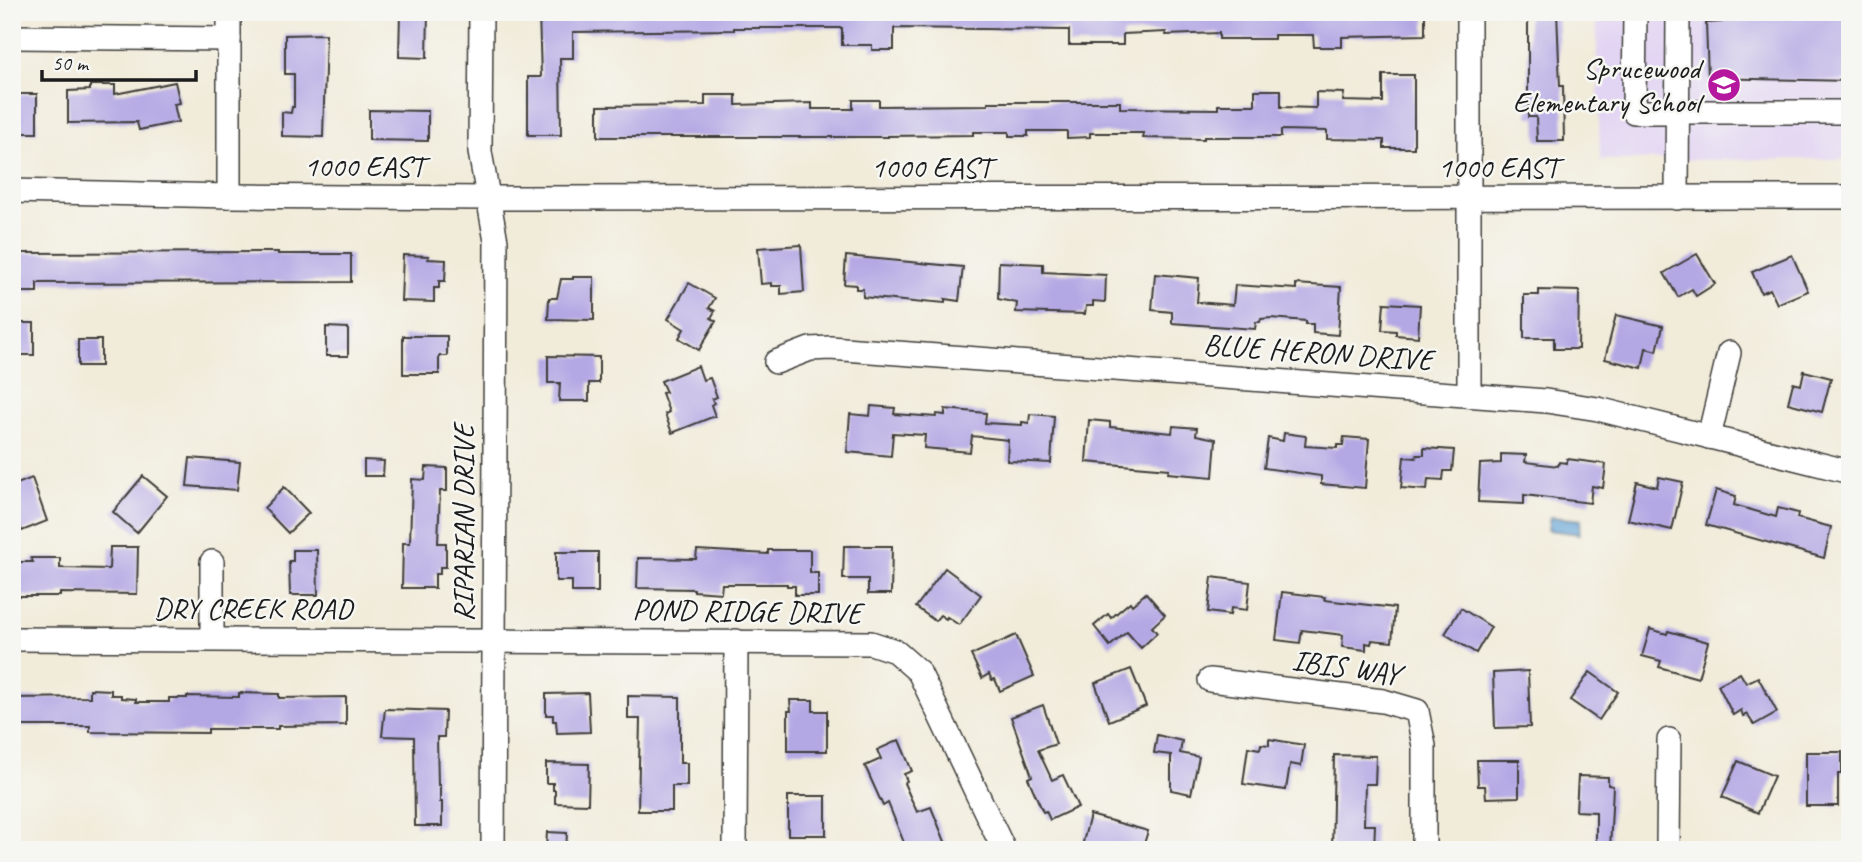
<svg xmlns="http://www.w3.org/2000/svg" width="1862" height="862" viewBox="0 0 1862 862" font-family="Caveat,sans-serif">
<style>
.built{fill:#e2d4f3}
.water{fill:#64a4d7;stroke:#40607a;stroke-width:2}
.building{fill:#b4a8e4}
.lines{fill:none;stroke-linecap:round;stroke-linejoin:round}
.minor-casing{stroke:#3c3b38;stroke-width:26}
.minor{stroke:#fff;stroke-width:23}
.labels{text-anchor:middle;stroke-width:5;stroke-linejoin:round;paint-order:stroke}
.poi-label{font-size:30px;fill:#1c1c1c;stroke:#f6f6f2;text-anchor:end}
.street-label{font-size:30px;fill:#1c1c1c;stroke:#f6f6f2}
</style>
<rect width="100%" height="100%" fill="#f6f6f2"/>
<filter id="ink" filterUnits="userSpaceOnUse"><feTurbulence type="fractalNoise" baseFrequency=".0143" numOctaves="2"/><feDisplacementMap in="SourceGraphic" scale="14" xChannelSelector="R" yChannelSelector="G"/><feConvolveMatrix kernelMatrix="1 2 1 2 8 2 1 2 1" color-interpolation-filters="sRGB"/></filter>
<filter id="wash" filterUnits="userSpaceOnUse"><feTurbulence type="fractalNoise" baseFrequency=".00686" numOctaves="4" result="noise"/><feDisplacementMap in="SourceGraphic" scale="28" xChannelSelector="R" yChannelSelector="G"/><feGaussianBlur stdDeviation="1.57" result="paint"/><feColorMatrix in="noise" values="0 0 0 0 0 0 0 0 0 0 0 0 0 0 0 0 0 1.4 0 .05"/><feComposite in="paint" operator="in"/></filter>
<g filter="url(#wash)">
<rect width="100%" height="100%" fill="#f1ebd9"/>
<path class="built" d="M1596,12H1850V159L1600,160Z"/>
<path class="water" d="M1550,517L1581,520L1579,534L1548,530Z"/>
<g id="blocks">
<g class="building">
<path d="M400,12H428L427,58L399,57Z"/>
<path d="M539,12H1100V17L1139,16V12H1425V35L1342,37V47H1314L1313,35H1274V39H1219V33L1166,35V32L1123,34V45H1069V30L894,28V50H872V45H842V28H734V30L573,32V58H560L561,135H528V77H541Z"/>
<path d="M1528,12H1557L1560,86H1563L1564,141H1537L1536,117H1528Z"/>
<path d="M1722,12H1850V81L1708,78L1706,23L1722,22Z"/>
<path d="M326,34L323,137L282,136V112L291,113L292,107H294V74H285V35Z"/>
<path d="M1383,75H1414V148H1384V140L1327,139V131L1281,130V137H1204V139L1143,138L1144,133H1090V137L1067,138V131H1028V136H1009V132H973V135L888,136V137H598V106L705,105V95H736V105L812,103V109H853V100H879V106L988,105V102H1120V108L1218,109V105H1255V90H1281V107L1316,108V92L1344,93L1343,101L1383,102Z"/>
<path d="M175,82L180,103L174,104L178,122L139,130L137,122L68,123V91L90,90V85H115V94Z"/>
<rect x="12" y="94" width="25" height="39"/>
<path d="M369,110L428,111V141L369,140Z"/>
<path d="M801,245L804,292L781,294V286H772V283L761,284L758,248Z"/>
<path d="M278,252V254H351V282L37,283V292H21V253Z"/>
<path d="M1697,254L1715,284L1696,296L1692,289L1678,297L1664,273Z"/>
<path d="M403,255L429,256L428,259L446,260L445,281H439V288H434V302L401,301Z"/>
<path d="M1792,255L1808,291L1777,304L1770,289L1761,293L1752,272Z"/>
<path d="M846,256L963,267L959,301L945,299V303L923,301V303L863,297V289H856V285L844,284Z"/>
<path d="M999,262L1043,264V272L1106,275L1105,302L1093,301V306H1086L1085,314L1016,312L1017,303L998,299Z"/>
<path d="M1155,274L1199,278L1197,302L1233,305L1235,285L1296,289V284L1341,287L1338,335L1313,333V324H1306V321L1271,318L1261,319L1260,322H1256L1255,329L1172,323V312L1152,310Z"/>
<path d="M573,277H594V320L548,319L549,298H557L561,279H573Z"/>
<path d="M689,283L715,298L709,308L715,311L711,318L716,321L699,350L679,338L684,329L668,319Z"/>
<path d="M1539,290L1579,291L1578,349H1554V338H1524V295H1539Z"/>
<path d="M1384,303L1420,305L1418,337L1396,335V331L1382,330Z"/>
<path d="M1616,315L1663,326L1657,351L1646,348L1642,368L1605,359Z"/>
<rect x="12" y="323" width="22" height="32"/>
<path d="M326,327L348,328V356H326Z"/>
<path d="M403,336H447V356H439V374H403Z"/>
<rect x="78" y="340" width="23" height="26"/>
<path d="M548,356L599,357V383H589V401H559L560,383H548Z"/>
<path d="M698,366L703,380L710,378L717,397L712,399L714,403L711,405L715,416L672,433L665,414L669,412L662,393L666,392L661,381Z"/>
<path d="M1804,371L1831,378L1822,412L1788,403L1793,383L1801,385Z"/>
<path d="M871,406L895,408L894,414L936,417L937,414L945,415V409L986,413L985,423L1022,425V422L1029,423L1030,414L1054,416L1051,463L1007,461L1008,440L972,436L970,452L924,448L925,435L893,433L891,456L847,452L850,414L870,416Z"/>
<path d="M1089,420L1110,422V427L1172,433L1173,426L1197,428L1196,435L1216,439L1213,477L1168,473L1169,469L1086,462Z"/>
<path d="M1284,433L1306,436L1305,446L1337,448V445H1343L1344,437L1369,439L1365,488L1321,484V476L1264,468L1268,438L1283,441Z"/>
<path d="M1424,448L1454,450L1452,471H1444L1443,480L1428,479L1427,490L1401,488L1404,457L1416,458L1417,455H1424Z"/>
<path d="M1501,454L1526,455L1525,462L1558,466L1559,462L1567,463V459L1606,464L1603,488L1592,486L1590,503L1524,495V504L1478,502L1480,464L1501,463Z"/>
<path d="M190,458L240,462L237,490L187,486Z"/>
<path d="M364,460L384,461L383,476H364Z"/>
<path d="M426,467L447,468V491H440L438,543H446V567H440V574H435V588H402L403,543H410L412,479L425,480Z"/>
<path d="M143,476L167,496L137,533L113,512Z"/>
<path d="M1659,477L1683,482L1672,530L1628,520L1637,482L1657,487Z"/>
<path d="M32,478L47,521L22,531L12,506V486Z"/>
<path d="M284,487L309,513L288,533L264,508Z"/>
<path d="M1716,490L1736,496L1734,505L1776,517L1778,508L1798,513L1797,518L1831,527L1824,558L1706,525Z"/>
<path d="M844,546H892L891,594H868V579H843Z"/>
<path d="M110,547H138L137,594L60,593V596H12V562H33L31,558H60V568L109,569Z"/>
<path d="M293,550H317L318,595H290L289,561H293Z"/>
<path d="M697,550L768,554V550H810V573H818V595H795V586H787V584H722L721,593L694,591V589L637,588L638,558L696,559Z"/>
<path d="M556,552H598V592H572V581H556Z"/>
<path d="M945,568L981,595L959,625L947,617L946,619L940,615L935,621L916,607Z"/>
<path d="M1212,577L1250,582L1247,610L1231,608L1230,615L1208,612Z"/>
<path d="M1282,592L1325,597L1324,600L1395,608L1392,642L1372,640L1371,644L1366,643V650L1342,647L1343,635L1302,630L1300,643L1276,640Z"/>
<path d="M1146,593L1165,615L1152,627L1157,633L1141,648L1127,632L1110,646L1094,626L1108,614L1111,618L1130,602L1132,605Z"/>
<path d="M1461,608L1491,627L1476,653L1445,634Z"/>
<path d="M1650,629L1667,634L1668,631L1708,642L1698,678L1659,667L1661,661L1642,656Z"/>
<path d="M1016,635L1034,676L1000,691L995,679L992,680L989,674L982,678L971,655Z"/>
<path d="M1131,669L1146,706L1109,721L1095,683Z"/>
<path d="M1528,671L1530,727L1495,728L1493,673Z"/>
<path d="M1590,672L1618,692L1599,720L1570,700Z"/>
<path d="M1740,673L1746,683L1758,677L1777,712L1754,725L1747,714L1743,716L1741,710L1733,715L1718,685Z"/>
<path d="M90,689L111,690V695H121V698L136,699V702H169V698H187V696L239,697V693L279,694V698L346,697V725L278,726V729H208V733L90,732V726H12V698L90,697Z"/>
<path d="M588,693L590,732L557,733L556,721H553V715H546V694Z"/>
<path d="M628,696L680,697V763H687V786H672V811H638L640,719H628Z"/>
<path d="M790,700H813V711H827V751H788V711H791Z"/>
<path d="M1043,705L1056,744L1038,750L1052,780L1063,775L1078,807L1050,820L1046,811L1043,812L1028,778L1032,776L1011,717Z"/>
<path d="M385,709L445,711L444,737H437L438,785H440V802H442V826H415L414,737L382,736Z"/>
<path d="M1157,735L1182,741L1180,753L1199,757L1191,794L1171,790V755L1154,753Z"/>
<path d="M1269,739L1304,745L1301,766L1290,764L1286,790L1243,784L1248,747L1260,749L1261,744L1269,745Z"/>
<path d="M899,740L912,771L904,774L907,781L904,783L917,812L931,807L946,844L932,850H907L888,803L883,806L865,766L881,759L877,750Z"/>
<path d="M1806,752H1842V774H1838V806H1806Z"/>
<path d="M1334,755L1376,756L1375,784H1365L1364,825H1375L1374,850H1332Z"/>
<path d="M1477,760H1519V797L1486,798L1485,786H1478Z"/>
<path d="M1738,761L1774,776L1758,813L1722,797Z"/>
<path d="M546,763L589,764L588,804L555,803V790H553V783H546Z"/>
<path d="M1578,776L1608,777V785L1613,786L1610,850H1596V812L1576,811Z"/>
<rect x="788" y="796" width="38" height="39"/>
<path d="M1090,815L1148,831L1142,850H1081Z"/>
<path d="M547,832L567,833L566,850H546Z"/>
</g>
</g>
</g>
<g filter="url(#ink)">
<use href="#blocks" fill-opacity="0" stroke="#3c3b38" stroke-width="2"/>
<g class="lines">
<g class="minor-casing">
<g id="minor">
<path d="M481,12L480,152L496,241L493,850"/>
<path d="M1635,12L1634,112H1850"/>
<path d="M12,37L229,39"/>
<path d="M12,191L229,196L488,198L1850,197"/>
<path d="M229,196V12"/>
<path d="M1677,198L1678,12"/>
<path d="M776,362L810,349L830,348L1546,401L1598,409L1850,472"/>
<path d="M1469,395V12"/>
<path d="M1709,437L1729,353"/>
<path d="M12,639L871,643L895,651L919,672L1004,850"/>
<path d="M212,639V562"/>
<path d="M1210,680L1383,701L1417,711L1424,746V850"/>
<path d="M735,850L736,641"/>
<path d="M1668,850L1669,740"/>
</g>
</g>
<use href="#minor" class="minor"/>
</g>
</g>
<defs>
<g id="school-disc" transform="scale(1.75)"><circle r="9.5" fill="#b5179e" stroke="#f6f6f2"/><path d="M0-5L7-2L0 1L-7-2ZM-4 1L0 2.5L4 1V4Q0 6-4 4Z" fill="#fff"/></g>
</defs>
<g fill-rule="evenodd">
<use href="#school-disc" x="1724" y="85"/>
</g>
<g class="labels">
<g class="poi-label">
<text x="1700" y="78">Sprucewood<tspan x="1700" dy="34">Elementary School</tspan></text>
</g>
<g class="street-label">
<text x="364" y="176">1000 EAST</text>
<text x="931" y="177">1000 EAST</text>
<text x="1498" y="177">1000 EAST</text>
<text transform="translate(1318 352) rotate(4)" y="10">BLUE HERON DRIVE</text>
<text transform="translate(463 523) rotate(-90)" y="10">RIPARIAN DRIVE</text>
<text x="253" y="618">DRY CREEK ROAD</text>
<text transform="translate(747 611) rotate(1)" y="10">POND RIDGE DRIVE</text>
<text transform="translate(1346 667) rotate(8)" y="10">IBIS WAY</text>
</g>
</g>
<rect width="1862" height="862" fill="none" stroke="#f6f6f2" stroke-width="42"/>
<path d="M42 70v10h154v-10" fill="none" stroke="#1c1c1c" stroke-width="3.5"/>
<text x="52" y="70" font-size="21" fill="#1c1c1c" stroke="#f6f6f2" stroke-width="5" paint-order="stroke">50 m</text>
</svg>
